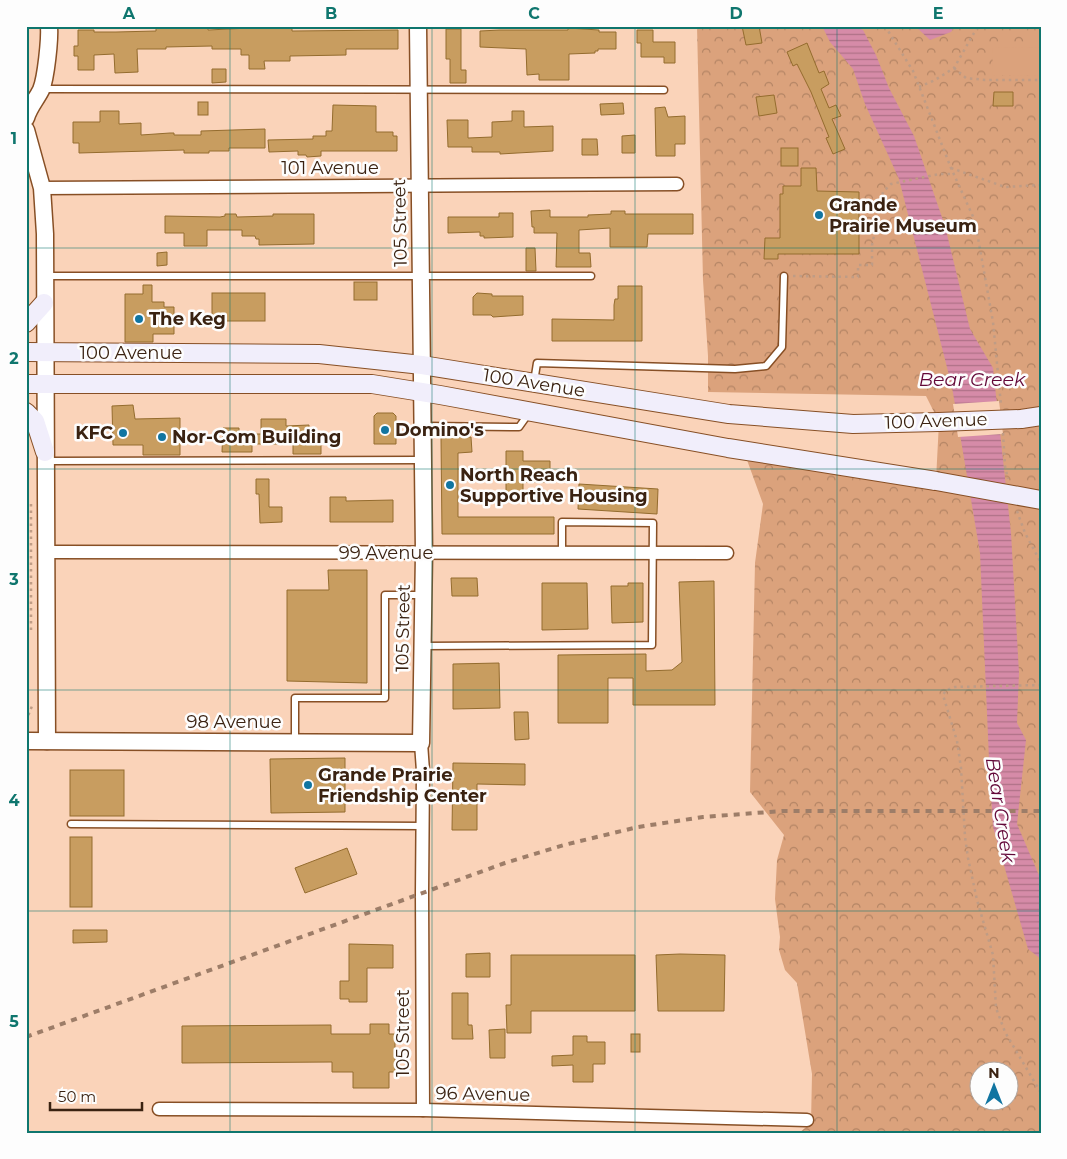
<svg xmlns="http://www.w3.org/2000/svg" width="1067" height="1159" viewBox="0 0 1067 1159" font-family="Montserrat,sans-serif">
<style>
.park{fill:url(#park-crowns);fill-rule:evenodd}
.garden{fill:#dba27c}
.water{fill:url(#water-rules)}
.pier{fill:#fad3b9}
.building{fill:#c89d60;stroke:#946c2e}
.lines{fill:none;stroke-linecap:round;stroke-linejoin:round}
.service-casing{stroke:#874f25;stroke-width:9}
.minor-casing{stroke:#874f25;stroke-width:15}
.tertiary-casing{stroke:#874f25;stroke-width:19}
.secondary-casing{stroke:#874f25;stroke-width:20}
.path{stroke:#bf9c85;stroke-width:2.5;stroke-dasharray:2.5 4;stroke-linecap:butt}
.service{stroke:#fff;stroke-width:6}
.minor{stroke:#fff;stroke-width:12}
.tertiary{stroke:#fff;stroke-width:16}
.secondary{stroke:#f1eefb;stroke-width:18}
.rail{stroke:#9d7d68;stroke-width:4;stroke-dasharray:6 6;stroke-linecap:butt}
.secondary-bridge-casing{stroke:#874f25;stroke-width:20;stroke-linecap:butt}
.secondary-bridge{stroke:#f1eefb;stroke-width:18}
.grid{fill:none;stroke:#0f766e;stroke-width:1;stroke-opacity:0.55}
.poi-dot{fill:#1175a1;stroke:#fdfdfd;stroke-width:2}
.labels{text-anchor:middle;stroke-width:5;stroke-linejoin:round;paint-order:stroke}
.street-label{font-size:18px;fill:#3a2211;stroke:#fdfdfd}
.poi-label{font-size:18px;font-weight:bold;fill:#3a2211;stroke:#fdfdfd;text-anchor:start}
.water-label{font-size:19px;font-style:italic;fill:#630839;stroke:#fdfdfd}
.neatline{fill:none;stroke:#0f766e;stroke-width:2}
.grid-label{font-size:16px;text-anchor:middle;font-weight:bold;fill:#0f766e}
</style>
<defs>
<pattern id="park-crowns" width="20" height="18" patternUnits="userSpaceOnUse" patternTransform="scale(1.25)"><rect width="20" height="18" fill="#dba27c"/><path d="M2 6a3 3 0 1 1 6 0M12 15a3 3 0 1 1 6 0" fill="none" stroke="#b38464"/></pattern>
<pattern id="water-rules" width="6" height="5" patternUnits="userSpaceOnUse" patternTransform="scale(1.25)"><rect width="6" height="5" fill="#d68ba8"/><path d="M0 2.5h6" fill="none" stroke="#af7187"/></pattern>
</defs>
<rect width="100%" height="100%" fill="#fad3b9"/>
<path class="park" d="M697,26H1041V1133H799L811,1123L812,1074L797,983L785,970L779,950L780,937L775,899L777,860L784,835L750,792L755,563L763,504L747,460L936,480L939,422L926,396L708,392V356L703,280ZM980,1072H1010V1102H980Z"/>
<path class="garden" d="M993,47L1041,48V76L992,75Z"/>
<g class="water">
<path d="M822,26H853L863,30L876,55L889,88L914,136L945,226L970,329L993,368L1011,533L1019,673L1017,723L1026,740L1017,824L1041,880V959L1028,949L993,827L989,759L980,553L952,387L899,179L865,104L853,69L830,42Z"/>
<path d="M915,26H955L951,32L930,40Z"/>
</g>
<path class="pier" d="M999,401L1003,434L958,437L953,404Z"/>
<g class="building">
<path d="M208,26V30L292,26V31L398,30V49H346V55L290,56V61H264L265,69H249V55H241V49H212V46L166,47V49H137L138,72L115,73L114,54L94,55V70H78V56H74V46H78V30H94V32H116L156,31V27Z"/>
<path d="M742,26H759L762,43L746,45Z"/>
<path d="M568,28L599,30V32H616V49H598V51H595V53L569,54V80H539V74L527,75L526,49L480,47V31L500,30H568Z"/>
<path d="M446,29H461V70H466V83H450V59H446Z"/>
<path d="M637,30H653V42H675V63H664V57H641V43H637Z"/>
<path d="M807,43L819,73L824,71L829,84L821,89L829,108L836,105L841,116L832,119L845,149L833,154L826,138L829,137L811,92L797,64L793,66L787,52Z"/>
<path d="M212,69H226V82L212,83Z"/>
<path d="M994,92H1013V106H993Z"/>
<path d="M774,95L777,113L759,116L756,97Z"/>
<rect x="198" y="102" width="10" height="13"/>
<path d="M623,103L624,114L601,115L600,104Z"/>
<path d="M333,105L376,106V132H393V136H397V151H321V156L307,157L306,155H298V151L269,152L268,140L313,139V136H326V131H332Z"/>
<path d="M665,107L668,117L685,116V144H675V156H656L655,108Z"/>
<path d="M100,111H119V124L141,123V135L170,133H174V135H201V131L265,129V148H229V151H209V153H184V150L79,153V143H73V122H100Z"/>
<path d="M512,111H524V127L553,126V151L500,154V152H472V147H448L447,120H468V138L492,137V122L512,121Z"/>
<path d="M635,135V153H622V136Z"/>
<path d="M582,139H597L598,155H582Z"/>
<rect x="781" y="148" width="17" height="18"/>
<path d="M801,168H816L817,191L859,192V254H778V259H764L765,238H780V194H783V186H801Z"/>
<path d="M550,210V217H588V215L611,214V211H625V214H693V234H648L647,247H610V228L579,230V253H590L591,267H556L557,233H534V227H532L531,211Z"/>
<path d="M499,213H513V237L484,238V236H480V232L448,233V217H499Z"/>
<path d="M225,214H236L237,217L273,216V214H314V244L259,245V239H256L255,236H242V230H207V246H184V233H165V216L220,217L225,216Z"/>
<path d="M526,248H535L536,271H526Z"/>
<path d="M167,252V265L157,266V253Z"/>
<rect x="354" y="282" width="23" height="18"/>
<path d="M143,285H152V302H164V307H174V334H153V342H125V294H143Z"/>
<path d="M618,286H642V341H552V319L614,320V305L615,299H618Z"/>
<rect x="212" y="293" width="53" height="28"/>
<path d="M477,293L492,294V296H523V315L493,317L491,315H473V297Z"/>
<path d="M133,405L135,419L180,418V455H143V445H113L112,406Z"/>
<path d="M377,413H393L396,416V444H374V416Z"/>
<path d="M261,419H286V426L309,425V437H321V454H293V444H252V452H222L223,428H239V434H261Z"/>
<path d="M471,437L472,452L458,453V517H554V534H442L441,438Z"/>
<path d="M506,451H523V461H550V482H523V493H506Z"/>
<path d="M256,479H269V507H282V522L260,523L259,494H256Z"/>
<path d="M579,484L658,489L657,514L578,509Z"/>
<path d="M330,497H346V501L393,500V522H330Z"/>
<path d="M328,570H367V683L287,681V590H329Z"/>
<path d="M451,578H477L478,596H452Z"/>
<path d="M714,581L715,705H633V678H608V723H558V655L646,654V671L672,670L682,662L679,582Z"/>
<path d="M542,583H587L588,629L542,630Z"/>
<path d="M628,583H643V622L612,623L611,586H628Z"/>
<path d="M499,663L500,708L453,709V664Z"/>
<path d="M514,712H528L529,739L515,740Z"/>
<path d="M345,758V812L271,813L270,759Z"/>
<path d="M453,763L525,764V785L477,784V830H452Z"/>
<rect x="70" y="770" width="54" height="46"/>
<rect x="70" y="837" width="22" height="70"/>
<path d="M347,848L357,874L305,893L295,868Z"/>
<path d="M73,930H107V942L73,943Z"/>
<path d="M349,944L393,945V968H367V1002H349V999H340V981H349Z"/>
<path d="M490,953V977H466V954Z"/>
<path d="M680,954L725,955L724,1011H658L656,955Z"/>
<path d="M511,955H635V1011H531V1033H507L506,1005H511Z"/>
<path d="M452,993H468V1025H472L473,1039H452Z"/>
<path d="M370,1024H389V1034H395V1072H389V1088H353V1072H332V1062L182,1063V1026L331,1025V1034H370Z"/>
<path d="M505,1029V1058H490L489,1030Z"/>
<rect x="631" y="1034" width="9" height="18"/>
<path d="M573,1036H587V1042H605V1064H593V1082H573V1065L552,1066V1056L573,1055Z"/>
</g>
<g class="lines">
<g class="service-casing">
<g id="service">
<path d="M43,89L664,90"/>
<path d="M46,276H591"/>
<path d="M534,382L537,363L735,369L766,366L782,347L784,276"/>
<path d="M424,426L519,427L529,413"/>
<path d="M46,461L421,460"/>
<path d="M424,646L652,645L653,523L562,522V553"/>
<path d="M295,741V698H385V595H422"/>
<path d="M71,824L423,826"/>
</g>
</g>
<g class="minor-casing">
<g id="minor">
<path d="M42,188L677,184"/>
<path d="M46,552L727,553"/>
<path d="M421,743L423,771L422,893L423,1110"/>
<path d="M159,1109L423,1110L807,1120"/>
</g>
</g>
<g class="tertiary-casing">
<g id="tertiary">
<path d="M26,118C29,107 36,100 41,90C46,78 50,39 49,26"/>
<path d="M26,130L42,188L45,234L47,741"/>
<path d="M26,741L421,743L424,553L418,26"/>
</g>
</g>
<g class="secondary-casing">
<g id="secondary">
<path d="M26,323L44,303"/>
<path d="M26,352L319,354L422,365L729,414L853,424L939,422"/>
<path d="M26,384H372L440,395L728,448L936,481"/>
<path d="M26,412L35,421L45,452"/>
<path d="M1021,419L1041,416"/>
</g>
</g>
<g class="path">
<path d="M885,26L913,71L951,168L975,221L993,322L1001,405"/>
<path d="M954,68L966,78L985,80H1041"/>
<path d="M919,87L935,80L954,68L978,26"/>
<path d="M951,168L1005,187L1041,185"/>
<path d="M793,276L858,277V265H872V245L883,192L891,184L939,174H953"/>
<path d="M1003,433L1005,466L1008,479"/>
<path d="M31,504V631"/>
<path d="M1017,511L1025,533L1041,563"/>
<path d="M1041,685L955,687L946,690L943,695L957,741L961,768L965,837L968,858L977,900L993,955L996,1008L1005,1032L1041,1093"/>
<path d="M26,721L32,706"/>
</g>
<use href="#service" class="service"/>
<use href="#minor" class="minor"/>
<use href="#tertiary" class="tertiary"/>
<use href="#secondary" class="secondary"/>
<path class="rail" d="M26,1037L505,863L564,845L638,827L703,817L782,811H1041"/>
<g class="secondary-bridge-casing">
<g id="secondary-bridge">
<path d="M939,422L1021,419"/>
<path d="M936,481L1041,500"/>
</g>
</g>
<use href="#secondary-bridge" class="secondary-bridge"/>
</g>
<path class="grid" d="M230,26V1133M432,26V1133M635,26V1133M837,26V1133M26,248H1041M26,469H1041M26,690H1041M26,911H1041"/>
<g class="poi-dot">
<circle cx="819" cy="215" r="5"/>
<circle cx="139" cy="319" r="5"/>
<circle cx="385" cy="430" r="5"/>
<circle cx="123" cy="433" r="5"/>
<circle cx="162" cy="437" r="5"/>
<circle cx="450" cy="485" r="5"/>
<circle cx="308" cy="785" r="5"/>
</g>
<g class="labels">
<g class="street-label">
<text x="330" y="174">101 Avenue</text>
<text transform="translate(400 223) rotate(-91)" y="6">105 Street</text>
<text x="131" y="359">100 Avenue</text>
<text transform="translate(534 383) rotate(9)" y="6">100 Avenue</text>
<text transform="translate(936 421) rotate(-2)" y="6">100 Avenue</text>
<text x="386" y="559">99 Avenue</text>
<text transform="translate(403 628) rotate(-89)" y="6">105 Street</text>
<text x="234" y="728">98 Avenue</text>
<text transform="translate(403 1033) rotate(-90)" y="6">105 Street</text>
<text transform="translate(483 1094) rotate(1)" y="6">96 Avenue</text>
</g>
<g class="poi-label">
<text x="829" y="211">Grande<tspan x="829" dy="21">Prairie Museum</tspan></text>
<text x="149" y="325">The Keg</text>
<text x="395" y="436">Domino's</text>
<text x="113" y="439" text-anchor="end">KFC</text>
<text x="172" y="443">Nor-Com Building</text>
<text x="460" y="481">North Reach<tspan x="460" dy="21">Supportive Housing</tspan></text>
<text x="318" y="781">Grande Prairie<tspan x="318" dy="21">Friendship Center</tspan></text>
</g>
<g class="water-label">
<text x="972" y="386">Bear Creek</text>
<text transform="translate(1001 810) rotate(81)" y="7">Bear Creek</text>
</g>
</g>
<rect width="1067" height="1159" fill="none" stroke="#fdfdfd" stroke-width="55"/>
<g transform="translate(994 1086)"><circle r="24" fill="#fdfdfd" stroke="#afa59f"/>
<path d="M0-4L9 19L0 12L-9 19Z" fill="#1175a1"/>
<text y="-8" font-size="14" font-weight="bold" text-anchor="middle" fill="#3a2211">N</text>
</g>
<path d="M50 1102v8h92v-8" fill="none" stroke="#3a2211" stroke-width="2.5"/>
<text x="58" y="1102" font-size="15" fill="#3a2211" stroke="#fdfdfd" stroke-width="4" paint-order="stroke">50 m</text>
<rect x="28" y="28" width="1012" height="1104" class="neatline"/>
<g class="grid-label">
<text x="129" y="19">A</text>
<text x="331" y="19">B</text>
<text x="534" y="19">C</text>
<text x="736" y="19">D</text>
<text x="938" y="19">E</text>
<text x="14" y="144">1</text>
<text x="14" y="364">2</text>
<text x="14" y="585">3</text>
<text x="14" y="806">4</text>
<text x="14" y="1027">5</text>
</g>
</svg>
